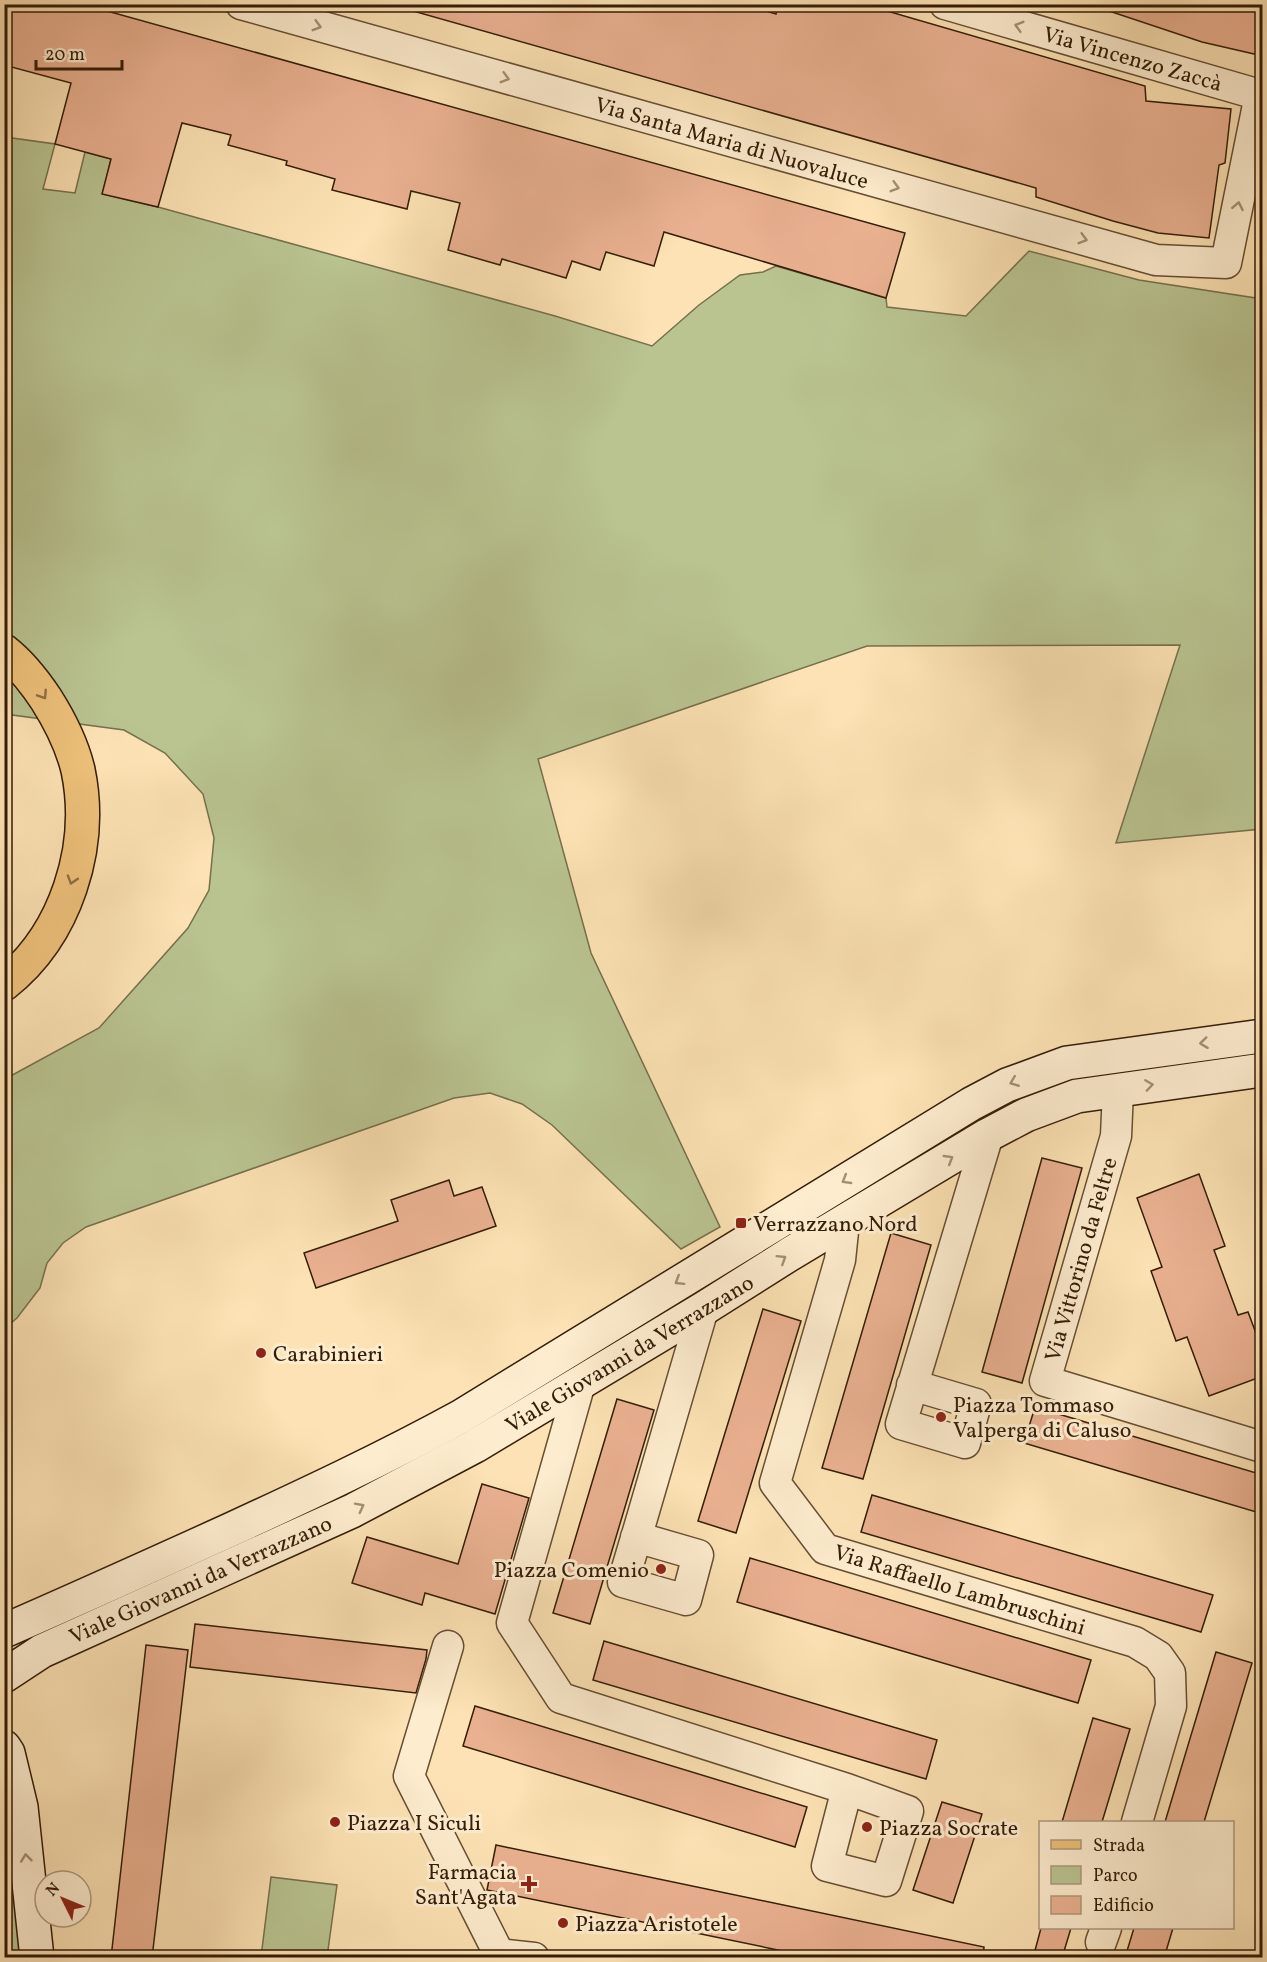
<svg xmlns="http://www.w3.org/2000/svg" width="1267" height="1962" viewBox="0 0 1267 1962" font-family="Vollkorn,serif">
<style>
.green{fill:#b9c491;stroke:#76704c;stroke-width:1.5}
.building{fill:#eab191;stroke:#341d08;stroke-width:1.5}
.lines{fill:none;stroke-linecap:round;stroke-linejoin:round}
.street-casing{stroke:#664e33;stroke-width:33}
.secondary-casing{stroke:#341d08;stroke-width:36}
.primary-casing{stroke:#341d08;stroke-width:36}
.street{stroke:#fdecce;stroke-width:30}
.secondary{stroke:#fdecce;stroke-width:33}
.primary{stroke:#eec17a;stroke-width:33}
.oneway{stroke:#a38f75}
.oneway2{stroke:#916f41}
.poi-dot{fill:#8f2418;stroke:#fdecce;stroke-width:2}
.labels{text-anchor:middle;stroke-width:6;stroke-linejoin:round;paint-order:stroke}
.street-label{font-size:22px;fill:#341d08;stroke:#fdecce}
.poi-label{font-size:22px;fill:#341d08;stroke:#fdecce;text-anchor:start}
</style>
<rect width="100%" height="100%" fill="#fce2b4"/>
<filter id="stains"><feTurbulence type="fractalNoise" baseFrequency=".00333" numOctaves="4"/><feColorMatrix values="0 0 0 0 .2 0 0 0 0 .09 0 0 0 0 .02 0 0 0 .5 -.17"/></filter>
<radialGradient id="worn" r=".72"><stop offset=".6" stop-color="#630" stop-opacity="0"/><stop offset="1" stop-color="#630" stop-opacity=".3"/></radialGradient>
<g class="green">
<path d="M5,137L55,144L43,189L75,193L85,152L111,159L103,194L158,207L555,316L652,346L699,305L740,275L763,272L776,266L886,298L887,307L966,316L1029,251L1139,280L1262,299V829L1116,843L1180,645L867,646L538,759L591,953L720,1227L681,1249L552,1125L522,1104L490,1093L454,1098L86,1227L63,1243L47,1263L40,1288L17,1318L5,1328V1079L99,1028L188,928L209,890L214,838L203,794L165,753L124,730L5,714Z"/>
<path d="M1038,1089V1097L850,1201L847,1199L971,1118Z"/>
<path d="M4,1823L23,1957H15L5,1937Z"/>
<path d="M271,1877L337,1885L327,1957H261Z"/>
</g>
<g class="building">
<path d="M4,4H82L905,233L886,298L664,232L654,266L606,252L600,270L572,261L566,278L502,259L500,265L448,250L460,203L411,191L407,209L332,190L335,179L286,165L287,161L228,145L231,135L182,123L158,207L102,194L111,159L55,144L71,83L4,65Z"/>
<path d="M414,4H743L776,14L778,4H863L1145,86L1146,101L1231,109L1225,163L1219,165L1209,238L1158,233L1113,221L1036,197V188L413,11Z"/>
<path d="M1104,4H1263V56L1202,42L1103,9Z"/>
<path d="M1042,1158L1082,1168L1022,1383L982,1372Z"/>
<path d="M1199,1174L1225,1246L1214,1250L1238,1315L1248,1312L1263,1352V1376L1209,1396L1187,1337L1176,1341L1151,1271L1162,1267L1137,1198Z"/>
<path d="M449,1180L454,1196L482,1187L496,1226L316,1288L304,1253L398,1221L391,1200Z"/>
<path d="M891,1233L931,1245L863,1479L822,1468Z"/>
<path d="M763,1309L801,1321L736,1533L698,1521Z"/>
<path d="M617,1399L654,1410L590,1624L553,1613Z"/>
<path d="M1035,1407L1263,1475V1514L1024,1443Z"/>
<path d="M482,1484L529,1498L495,1614L425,1593L422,1605L352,1583L367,1537L458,1564Z"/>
<path d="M872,1495L1213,1595L1201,1632L861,1532Z"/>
<path d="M750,1558L1091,1660L1078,1703L737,1602Z"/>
<path d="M195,1624L427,1650L426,1659L416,1693L190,1667Z"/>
<path d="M604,1641L937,1740L926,1779L593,1680Z"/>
<path d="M146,1645L188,1650L152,1958H111Z"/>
<path d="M1216,1652L1252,1663L1204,1822H1165Z"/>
<path d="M475,1706L807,1807L795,1847L463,1746Z"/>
<path d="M1093,1718L1130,1729L1102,1822H1062Z"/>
<path d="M942,1802L982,1814L953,1903L913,1890Z"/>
<path d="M496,1845L984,1947L983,1958H817L487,1890Z"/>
<path d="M1041,1928H1071L1062,1958H1033Z"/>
<path d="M1134,1928H1173L1164,1958H1150L1127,1951Z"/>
</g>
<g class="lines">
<g class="street-casing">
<g id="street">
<path d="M241,4L1156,260L1226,263L1260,95L945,4"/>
<path d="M1118,1090L1116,1136L1045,1381L1262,1447"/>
<path d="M844,1222L840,1260L775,1483L825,1549L1135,1642L1158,1656L1170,1673L1171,1706L1137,1822"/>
<path d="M580,1383L512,1623L561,1698L847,1789L827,1866L886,1881L908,1811L847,1789"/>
<path d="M912,1385L976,1404L965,1443L901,1424L988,1135"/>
<path d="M636,1537L698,1555L686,1600L623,1582L642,1518L703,1309"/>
<path d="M448,1646L409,1776L499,1954"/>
<path d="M1101,1942L1106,1928"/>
<path d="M498,1958L499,1954L534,1958"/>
</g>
</g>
<g class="secondary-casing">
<g id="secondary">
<path d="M4,1631C80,1598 155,1564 230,1530C308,1494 385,1458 460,1417L971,1104L1007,1085L1067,1063L1262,1036"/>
<path d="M4,1676L42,1651L352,1511L475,1446L703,1309L790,1254L988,1135L1026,1115L1077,1096L1262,1070"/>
<path d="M4,1747L8,1753L21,1807L37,1958"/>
</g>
</g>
<g class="primary-casing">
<path id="primary" d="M4,651C22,665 34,681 46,699C60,721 72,745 78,770C94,847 66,935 4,984"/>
</g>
<use href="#street" class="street"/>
<use href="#secondary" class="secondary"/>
<use href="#primary" class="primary"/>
</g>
<defs><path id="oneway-chevron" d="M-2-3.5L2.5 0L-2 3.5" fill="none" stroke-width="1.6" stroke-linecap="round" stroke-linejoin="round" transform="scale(1.5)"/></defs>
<g class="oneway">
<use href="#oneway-chevron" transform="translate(317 26) rotate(16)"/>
<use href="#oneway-chevron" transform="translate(1019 26) rotate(-164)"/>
<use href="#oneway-chevron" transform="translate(505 78) rotate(16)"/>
<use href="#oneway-chevron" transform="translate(895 187) rotate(16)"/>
<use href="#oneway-chevron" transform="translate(1238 206) rotate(-79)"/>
<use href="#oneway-chevron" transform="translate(1083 239) rotate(16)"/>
<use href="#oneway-chevron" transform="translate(1204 1043) rotate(173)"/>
<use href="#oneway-chevron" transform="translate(1014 1082) rotate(158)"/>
<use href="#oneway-chevron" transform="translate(1149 1085) rotate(-8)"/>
<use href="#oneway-chevron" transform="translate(949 1159) rotate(-31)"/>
<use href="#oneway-chevron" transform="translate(846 1180) rotate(149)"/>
<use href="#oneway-chevron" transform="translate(782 1259) rotate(-32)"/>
<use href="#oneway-chevron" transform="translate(679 1281) rotate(148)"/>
<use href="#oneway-chevron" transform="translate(360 1507) rotate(-27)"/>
<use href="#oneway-chevron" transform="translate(26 1858) rotate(-96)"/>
</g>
<g class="oneway2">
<use href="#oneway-chevron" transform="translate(43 695) rotate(57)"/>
<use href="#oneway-chevron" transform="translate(72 880) rotate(107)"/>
</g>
<g class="poi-dot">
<rect x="735" y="1217" width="12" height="12" rx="3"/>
<circle cx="261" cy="1353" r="6"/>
<circle cx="941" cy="1417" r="6"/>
<circle cx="661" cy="1569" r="6"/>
<circle cx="335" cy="1822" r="6"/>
<circle cx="867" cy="1827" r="6"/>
<path d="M526 1875h6v6h6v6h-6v6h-6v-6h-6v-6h6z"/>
<circle cx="563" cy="1923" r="6"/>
</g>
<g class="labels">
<g class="street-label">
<text transform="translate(1133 58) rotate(16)" y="8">Via Vincenzo Zaccà</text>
<text transform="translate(732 142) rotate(16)" y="8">Via Santa Maria di Nuovaluce</text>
<text transform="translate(1080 1259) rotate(-74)" y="8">Via Vittorino da Feltre</text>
<text transform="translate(629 1353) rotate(-31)" y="8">Viale Giovanni da Verrazzano</text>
<text transform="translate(200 1579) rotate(-24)" y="8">Viale Giovanni da Verrazzano</text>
<text transform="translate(960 1589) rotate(17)" y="8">Via Raffaello Lambruschini</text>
</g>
<g class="poi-label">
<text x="753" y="1231">Verrazzano Nord</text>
<text x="273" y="1361">Carabinieri</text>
<text x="953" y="1412">Piazza Tommaso<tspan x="953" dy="25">Valperga di Caluso</tspan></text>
<text x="649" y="1577" text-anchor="end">Piazza Comenio</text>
<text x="347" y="1830">Piazza I Siculi</text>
<text x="879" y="1835">Piazza Socrate</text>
<text x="517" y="1879" text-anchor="end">Farmacia<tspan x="517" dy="25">Sant'Agata</tspan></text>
<text x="575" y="1931">Piazza Aristotele</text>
</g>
</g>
<rect width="1267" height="1962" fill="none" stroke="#fce2b4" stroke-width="24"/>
<rect x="6" y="6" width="1255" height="1950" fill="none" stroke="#341d08" stroke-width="3"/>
<rect x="12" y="12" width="1243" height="1938" fill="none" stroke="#341d08" stroke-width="1.5"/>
<rect x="1039" y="1821" width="195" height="108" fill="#fdecce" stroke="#ad997f" stroke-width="1.5"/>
<rect x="1051" y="1840" width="30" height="9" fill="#eec17a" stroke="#ad997f" stroke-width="1.5"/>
<text x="1093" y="1851" font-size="18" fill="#341d08">Strada</text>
<rect x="1051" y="1866" width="30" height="18" fill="#b9c491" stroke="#ad997f" stroke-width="1.5"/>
<text x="1093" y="1881" font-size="18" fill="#341d08">Parco</text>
<rect x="1051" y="1896" width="30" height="18" fill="#eab191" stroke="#ad997f" stroke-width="1.5"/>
<text x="1093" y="1911" font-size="18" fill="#341d08">Edificio</text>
<g transform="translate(63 1899) rotate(313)"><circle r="28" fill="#fdecce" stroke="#ad997f" stroke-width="1.5"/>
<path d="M0-4.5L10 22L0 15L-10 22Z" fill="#8f2418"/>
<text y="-9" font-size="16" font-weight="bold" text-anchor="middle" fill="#341d08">N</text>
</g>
<path d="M36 60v9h86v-9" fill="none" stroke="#341d08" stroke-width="3"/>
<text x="45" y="60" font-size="18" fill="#341d08" stroke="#fdecce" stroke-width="4.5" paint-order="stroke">20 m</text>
<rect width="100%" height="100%" filter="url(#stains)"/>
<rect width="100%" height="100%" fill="url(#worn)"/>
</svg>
